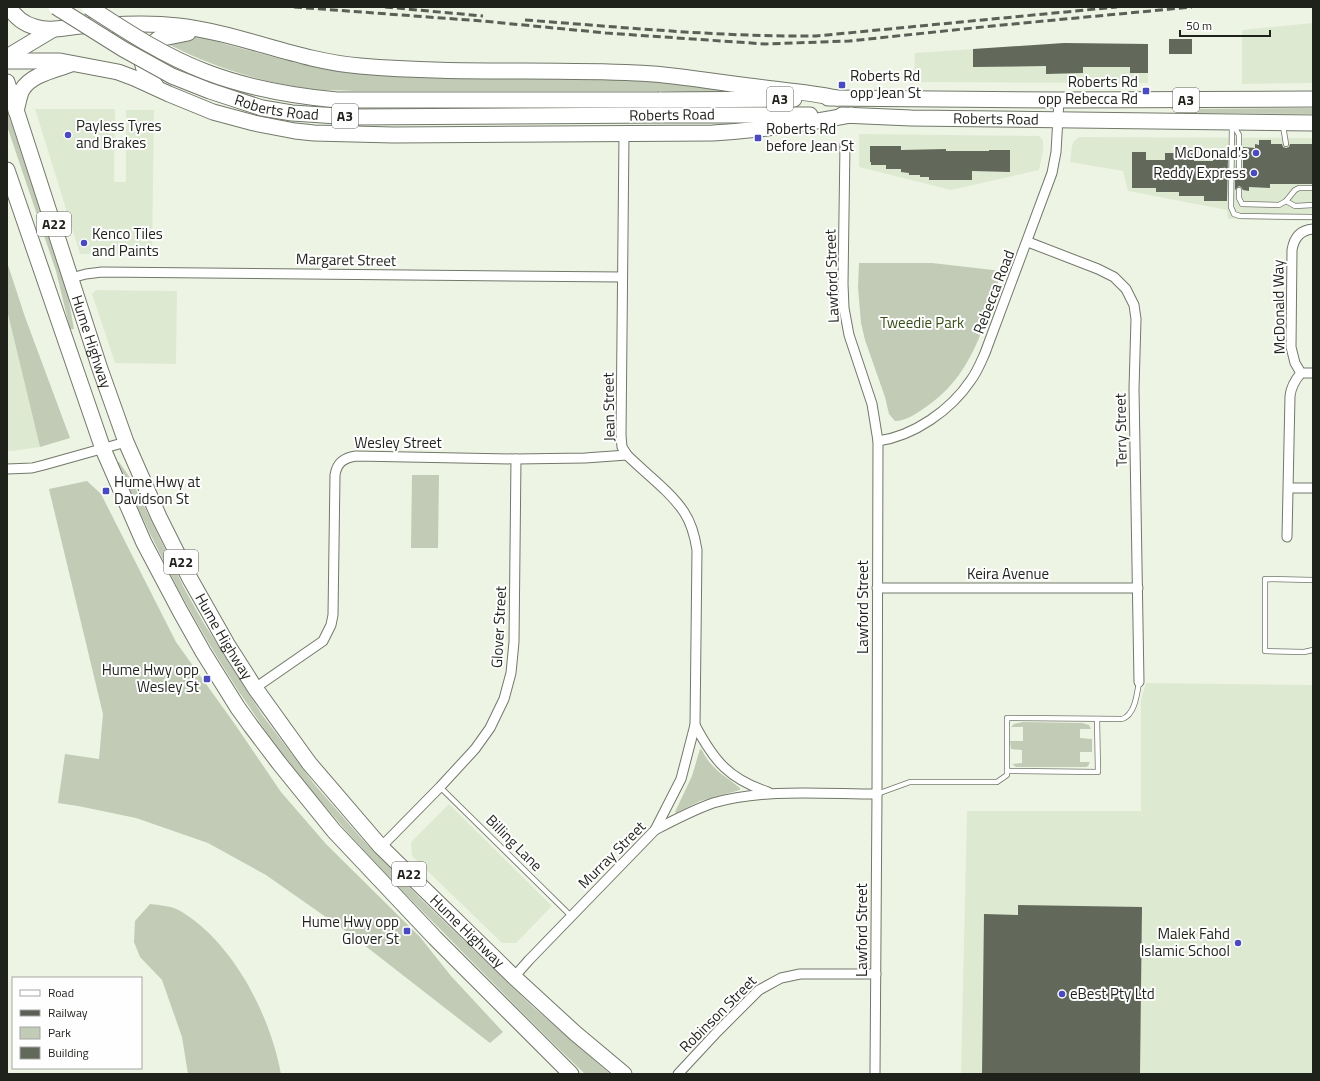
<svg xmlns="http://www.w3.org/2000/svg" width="1320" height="1081" viewBox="0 0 1320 1081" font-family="'Titillium Web',sans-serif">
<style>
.built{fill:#dee9d2}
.green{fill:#c1cbb5}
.building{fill:#62685a}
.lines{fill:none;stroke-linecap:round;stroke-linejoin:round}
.service-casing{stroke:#72786a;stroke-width:6}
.minor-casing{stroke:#72786a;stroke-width:11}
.trunk-casing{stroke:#72786a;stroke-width:17}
.service{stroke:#fff;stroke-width:4.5}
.minor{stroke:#fff;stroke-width:9}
.trunk{stroke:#fff;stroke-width:15}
.rail{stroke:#5c5f56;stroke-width:3;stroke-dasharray:8 4;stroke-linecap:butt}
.trunk-bridge-casing{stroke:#72786a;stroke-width:17;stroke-linecap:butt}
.trunk-bridge{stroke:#fff;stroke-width:15}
.poi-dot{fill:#4a4ac0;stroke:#fefefe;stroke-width:1.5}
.labels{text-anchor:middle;stroke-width:4;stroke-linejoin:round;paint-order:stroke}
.shield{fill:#fefefe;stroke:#62635f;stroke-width:1}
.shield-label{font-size:14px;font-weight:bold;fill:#1f211b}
.poi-label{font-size:15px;fill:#1f211b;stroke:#fefefe;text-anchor:start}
.street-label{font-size:15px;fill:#1f211b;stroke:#fefefe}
.park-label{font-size:15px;fill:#3a4e19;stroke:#fefefe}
</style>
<rect width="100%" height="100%" fill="#edf4e4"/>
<g class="built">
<path d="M1313,23V83L1242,84V30Z"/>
<path d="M1064,43L1148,44V83L914,82L915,53Z"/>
<path d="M35,109H115L114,182H126V110H154L152,255L80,254Z"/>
<path d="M859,134L1039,136L1043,140V151L1039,170L951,190L859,167Z"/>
<path d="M1079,137L1313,138V221L1228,219L1227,210L1128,191L1123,171L1070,162L1072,146L1074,141Z"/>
<path d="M96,290L177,291L176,364L115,363L92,294Z"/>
<path d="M7,310L40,447L12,451H7Z"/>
<path d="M1146,683L1313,685V1074H961L967,811H1141V700Z"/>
<path d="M449,804L552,906L516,943H502L412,856L411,842Z"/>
</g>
<g class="green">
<path d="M192,36L204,37L225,44L296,63L323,68L370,74L642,79L726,90L723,93L663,91H355C340,90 326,91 312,89C262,83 213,67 168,44Z"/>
<path d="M1313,108V114L1195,113L1194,109Z"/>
<path d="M8,113L67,291L74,329H70L56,271L7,126V114Z"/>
<path d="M7,262L25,317L70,438L40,447L7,310Z"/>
<path d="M859,263H932L1002,271C984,325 973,377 923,409C914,415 905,421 895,421L889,414L885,397L865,340L861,323L858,287Z"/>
<path d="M117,462H119L131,479L184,588L203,622L263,716L315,785L362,839L422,900L533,1007L610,1074H585C537,1028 491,981 444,933C386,875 329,816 280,750C213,661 162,564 117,462Z"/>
<path d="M412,475H439L438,548H411Z"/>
<path d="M87,481L101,494L176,642L234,723L281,792L326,844L420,937L451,976L503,1032L490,1043L350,934L266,875L208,843L136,818L78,806L58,803L65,754L99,759L103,714L49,489Z"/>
<path d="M1023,722L1082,723L1089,725L1091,729H1080V738L1092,739V752H1080V762H1090L1088,766L1086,767H1016L1012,764L1022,763V750L1011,749L1010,741H1023V727H1011L1014,724Z"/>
<path d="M700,749L702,750C710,768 725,776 740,788V790L700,801L676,813L675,812L692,776Z"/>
<path d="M150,904C159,905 173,906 182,912C234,944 270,1015 281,1074H188L182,1037L162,980L140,957L134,942L135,921Z"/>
</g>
<g class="building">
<rect x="1169" y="39" width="23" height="15"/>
<path d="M1064,43L1148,44V73H1130V67H1083V73L1046,74V66L973,67V49Z"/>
<path d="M1259,140H1271V144H1282L1283,147L1286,148L1289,147L1290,144H1313V184H1270V188L1249,187V191L1243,190L1241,187L1239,186L1235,190V165L1236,176L1241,177L1243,174V159L1241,156L1243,153V147L1255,148V144L1259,145Z"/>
<path d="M870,146H901V150L946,149V151H989V150H1010V172L972,171V180H929V177H920V175H909V173L901,172V169H886V165H871V162H870Z"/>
<path d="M1132,152H1146V160H1165V153H1194V161H1213V157H1228L1227,201H1204V196H1179V192H1156V188H1132Z"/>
<path d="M1018,905L1142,907L1140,1074H982L984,914L1018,915Z"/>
</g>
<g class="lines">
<g class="service-casing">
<g id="service">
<path d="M1232,123L1231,207L1234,214L1240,216L1313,217"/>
<path d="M1234,126L1239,135V153"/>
<path d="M1283,126L1286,144"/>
<path d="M1239,174V159"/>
<path d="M1239,190V198L1242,204L1279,205L1286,201L1295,190L1299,188H1313"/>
<path d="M1286,201L1295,206L1313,205"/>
<path d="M1313,580L1265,579V651L1304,652L1313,650"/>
<path d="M1007,771L1098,772L1097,719"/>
<path d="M440,787L571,916"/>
<path d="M877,794L910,782H997L1007,775V718L1122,719C1135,715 1137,694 1139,682"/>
</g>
</g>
<g class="minor-casing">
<g id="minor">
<path d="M624,134L621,435L622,447L627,455C645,473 670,491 684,512C692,524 695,537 697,550L695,725L681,779L655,830"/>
<path d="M845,144L843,284L844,308L849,335L872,404L878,441L877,794L875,1074"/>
<path d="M1313,229C1300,230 1294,238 1292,250L1291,347L1295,363L1301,373H1313"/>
<path d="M1028,242L1098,269L1114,277L1126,289L1134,305L1136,319L1134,389L1139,682"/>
<path d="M71,278L86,274L102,272L622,277"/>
<path d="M878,441C914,436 951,410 971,380C977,372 981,362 985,353L1052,173L1056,152L1059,100"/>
<path d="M7,469L32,468L44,465L126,442"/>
<path d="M1289,488H1313"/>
<path d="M1287,537L1290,396C1291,387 1295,380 1301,373"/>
<path d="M877,588H1138"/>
<path d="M255,688L323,641L331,625L333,615L335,475C337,462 344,458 356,456L516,459L585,458L627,455"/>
<path d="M695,725C714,761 729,779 768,792"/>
<path d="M381,847L440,787L475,749L490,728L504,699L511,673L514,642L516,459"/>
<path d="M514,977L529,960L655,830C674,820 693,810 713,803C764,788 825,794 877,794"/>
<path d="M678,1074L718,1031L759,990L781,978L800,974H876"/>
</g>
</g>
<g class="trunk-casing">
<g id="trunk">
<path d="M9,7C15,17 24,24 35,27C50,32 66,27 81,26C114,25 146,22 178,26C240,33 298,61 360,66C452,74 544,69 636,73C674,74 711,82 749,86C779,90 808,92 837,98"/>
<path d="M7,57L52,30"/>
<path d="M7,61H60L118,72L134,78L169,94L213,112L254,123L295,131L314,133L393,135L713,133C759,130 805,124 851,115"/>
<path id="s1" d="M7,82L100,369L126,442L159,517L189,577L227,644L255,688L309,763L381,847L514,977L575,1033L624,1074"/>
<path d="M156,86L144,69L142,62L146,49L158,39L188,33"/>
<path d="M828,98L1059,100L1313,99"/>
<path d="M659,100L794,99"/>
<path d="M16,111C18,104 19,96 22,90C31,74 56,70 71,64"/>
<path d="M660,115H810"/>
<path id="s2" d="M842,115L911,118L1313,123"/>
<path d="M7,170L103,449L144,543L180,611L203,652L238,708L251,726L279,763L334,831L435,938L571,1074"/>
</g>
</g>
<use href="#service" class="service"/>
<use href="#minor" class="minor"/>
<use href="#trunk" class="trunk"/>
<g class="rail">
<path d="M294,7L482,21L606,33L765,44L849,41L992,26L1192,7"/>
<path d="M385,7L483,16"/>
<path d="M525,20C622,27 719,37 816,36L1117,7"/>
</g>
<g class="trunk-bridge-casing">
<g id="trunk-bridge">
<path id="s3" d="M56,7L123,49L172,76L210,91L262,108L292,113L353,117L660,115"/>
<path d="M89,7C126,31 164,56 206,72C248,88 292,96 337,100H659"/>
</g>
</g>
<use href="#trunk-bridge" class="trunk-bridge"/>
</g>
<g class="poi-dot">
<rect x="838" y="81" width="8" height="8" rx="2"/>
<rect x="1142" y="87" width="8" height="8" rx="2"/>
<circle cx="68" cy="135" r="4"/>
<rect x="754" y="134" width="8" height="8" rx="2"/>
<circle cx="1256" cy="153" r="4"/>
<circle cx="1254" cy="173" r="4"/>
<circle cx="84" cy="243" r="4"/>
<rect x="102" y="487" width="8" height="8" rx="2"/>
<rect x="203" y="675" width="8" height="8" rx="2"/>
<rect x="403" y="927" width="8" height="8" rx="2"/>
<circle cx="1238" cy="943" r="4"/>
<circle cx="1062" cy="994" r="4"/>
</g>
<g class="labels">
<g class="shield">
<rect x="767" y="87" width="26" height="24" rx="3"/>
<rect x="1173" y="88" width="26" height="24" rx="3"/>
<rect x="332" y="104" width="26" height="24" rx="3"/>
<rect x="37" y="212" width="34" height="24" rx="3"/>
<rect x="164" y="550" width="34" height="24" rx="3"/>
<rect x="392" y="862" width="34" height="24" rx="3"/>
</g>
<g class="shield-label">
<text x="780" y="104">A3</text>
<text x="1186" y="105">A3</text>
<text x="345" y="121">A3</text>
<text x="54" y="229">A22</text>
<text x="181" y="567">A22</text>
<text x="409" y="879">A22</text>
</g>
<g class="poi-label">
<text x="850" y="81">Roberts Rd<tspan x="850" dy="17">opp Jean St</tspan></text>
<text x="1138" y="87" text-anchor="end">Roberts Rd<tspan x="1138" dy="17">opp Rebecca Rd</tspan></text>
<text x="76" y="131">Payless Tyres<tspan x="76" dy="17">and Brakes</tspan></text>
<text x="766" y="134">Roberts Rd<tspan x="766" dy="17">before Jean St</tspan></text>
<text x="1248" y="158" text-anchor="end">McDonald's</text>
<text x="1246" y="178" text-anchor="end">Reddy Express</text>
<text x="92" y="239">Kenco Tiles<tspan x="92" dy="17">and Paints</tspan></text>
<text x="114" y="487">Hume Hwy at<tspan x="114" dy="17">Davidson St</tspan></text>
<text x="199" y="675" text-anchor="end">Hume Hwy opp<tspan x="199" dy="17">Wesley St</tspan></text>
<text x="399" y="927" text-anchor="end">Hume Hwy opp<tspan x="399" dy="17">Glover St</tspan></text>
<text x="1230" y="939" text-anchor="end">Malek Fahd<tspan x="1230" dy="17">Islamic School</tspan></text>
<text x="1070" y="999">eBest Pty Ltd</text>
</g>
<g class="street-label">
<text dy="5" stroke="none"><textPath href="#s3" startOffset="245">Roberts Road</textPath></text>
<text transform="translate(672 115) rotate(-1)" y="5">Roberts Road</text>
<text dy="5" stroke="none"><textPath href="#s2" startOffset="154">Roberts Road</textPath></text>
<text transform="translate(346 260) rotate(1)" y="5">Margaret Street</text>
<text transform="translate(832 276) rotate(-92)" y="5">Lawford Street</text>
<text transform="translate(994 292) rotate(-69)" y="5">Rebecca Road</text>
<text transform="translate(1279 307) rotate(-91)" y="5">McDonald Way</text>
<text dy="5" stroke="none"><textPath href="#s1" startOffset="273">Hume Highway</textPath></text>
<text transform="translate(609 407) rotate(-91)" y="5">Jean Street</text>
<text transform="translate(1121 430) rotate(-91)" y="5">Terry Street</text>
<text x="398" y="448">Wesley Street</text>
<text x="1008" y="579">Keira Avenue</text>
<text transform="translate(863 607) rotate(-90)" y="5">Lawford Street</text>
<text transform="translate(499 627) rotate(-87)" y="5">Glover Street</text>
<text dy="5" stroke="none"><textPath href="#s1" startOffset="597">Hume Highway</textPath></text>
<text transform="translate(514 843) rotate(45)" y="5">Billing Lane</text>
<text transform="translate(612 855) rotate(-45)" y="5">Murray Street</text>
<text transform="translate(862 930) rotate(-90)" y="5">Lawford Street</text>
<text dy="5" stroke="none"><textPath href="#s1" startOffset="981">Hume Highway</textPath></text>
<text transform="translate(718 1014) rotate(-45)" y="5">Robinson Street</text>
</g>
<g class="park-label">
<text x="922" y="328">Tweedie Park</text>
</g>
</g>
<rect width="1320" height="1081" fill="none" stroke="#1f211b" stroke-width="16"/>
<rect x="12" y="977" width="130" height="92" fill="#fefefe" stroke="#a5a6a3"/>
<rect x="20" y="990" width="20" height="6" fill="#ffffff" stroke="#a5a6a3"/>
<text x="48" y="997" font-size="12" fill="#1f211b">Road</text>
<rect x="20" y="1010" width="20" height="6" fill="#5c5f56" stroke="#a5a6a3"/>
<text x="48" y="1017" font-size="12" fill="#1f211b">Railway</text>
<rect x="20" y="1027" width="20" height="12" fill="#c1cbb5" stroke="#a5a6a3"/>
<text x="48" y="1037" font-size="12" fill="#1f211b">Park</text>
<rect x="20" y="1047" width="20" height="12" fill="#62685a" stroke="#a5a6a3"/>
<text x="48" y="1057" font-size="12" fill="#1f211b">Building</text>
<path d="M1180 30v6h90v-6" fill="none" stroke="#1f211b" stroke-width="2"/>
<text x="1186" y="30" font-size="12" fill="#1f211b" stroke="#fefefe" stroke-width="3" paint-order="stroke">50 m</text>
</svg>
